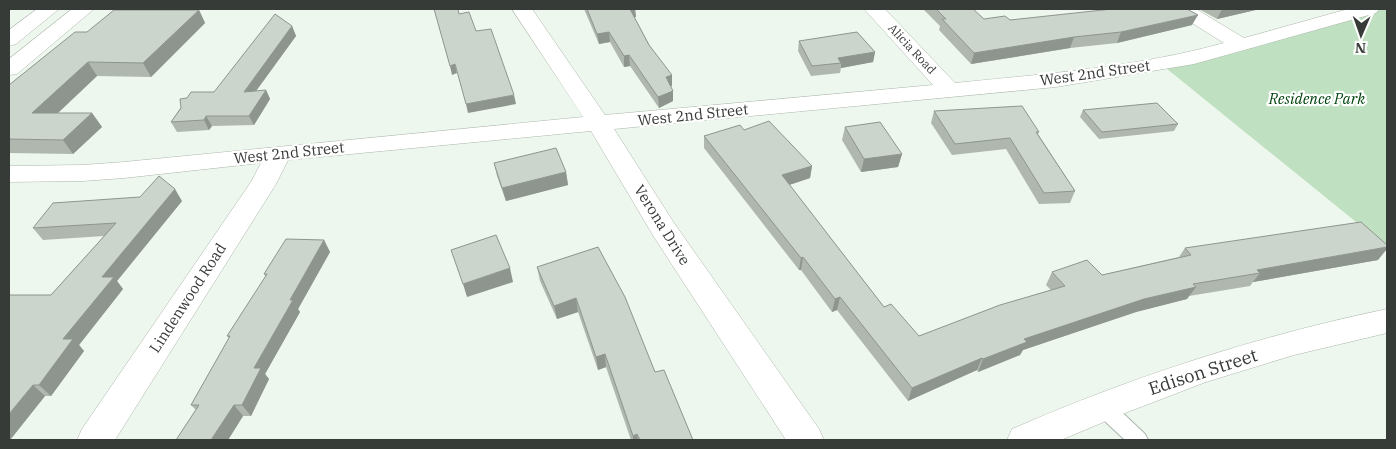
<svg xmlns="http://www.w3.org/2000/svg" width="1396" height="449" viewBox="0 0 1396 449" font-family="'IBM Plex Serif',serif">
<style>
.green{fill:#c0e1c1}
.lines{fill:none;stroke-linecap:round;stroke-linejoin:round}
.lane-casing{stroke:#acb6ac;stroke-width:2}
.street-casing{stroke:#acb6ac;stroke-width:1}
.secondary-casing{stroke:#acb6ac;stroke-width:1}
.lane{fill:#fff;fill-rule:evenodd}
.street{fill:#fff;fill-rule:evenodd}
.secondary{fill:#fff;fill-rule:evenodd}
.wall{fill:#afb7af}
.shaded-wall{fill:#8e958e}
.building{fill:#cbd5cb;stroke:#8e958e}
.labels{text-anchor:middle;stroke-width:4.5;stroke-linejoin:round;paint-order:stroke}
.far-street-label{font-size:12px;fill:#373b37;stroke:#fff}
.street-label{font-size:15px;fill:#373b37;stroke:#fff}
.park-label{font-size:15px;font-style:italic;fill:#00430e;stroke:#fff}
.near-street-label{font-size:18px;fill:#373b37;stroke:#fff}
</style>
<rect width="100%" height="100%" fill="#edf7ed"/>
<path class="green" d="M1369,9H1387V247L1161,64L1311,26Z"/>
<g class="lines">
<g class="lane-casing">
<path id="lane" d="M1103,399L1110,401L1145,434L1148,440H1125L1096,413L1094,407L1096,401Z"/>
</g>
<g class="street-casing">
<g id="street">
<path d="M512,9H532L605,115L933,85L864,9H885L955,83C1046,74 1137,67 1224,43L1176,13L1173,9H1196L1244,38L1348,9H1379L1376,13L1194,64L1056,87L614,129L674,223L819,429L824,440H786L654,237L591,131L288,160L276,184L115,440H77L82,429L251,182L261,163L124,178L83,181L9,182V166L83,165L124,162L583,117Z"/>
<path d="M1387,309V333L1294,355L1206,382L1125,413L1061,440H1007L1012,429C1134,376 1258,336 1387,309Z"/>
</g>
</g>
<g class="secondary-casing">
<g id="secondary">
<path d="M37,9H59L16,44L9,46V30Z"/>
<path d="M72,9H94L17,74L9,75V59Z"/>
</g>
</g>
<use href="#lane" class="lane"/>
<use href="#street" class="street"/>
<use href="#secondary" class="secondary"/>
</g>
<g class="wall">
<path d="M584,9H635L636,17H634L672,86H671L673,101L659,108L630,66L624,67L610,42L599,44Z"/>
<path d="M923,9H973L984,19L1192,25L1117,43L1070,48L971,64L939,30L940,26Z"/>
<path d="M1199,9H1260L1217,19Z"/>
<path d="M199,10L205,23L151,77L97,76L58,113H92L102,127L73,154L9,153V85L87,32Z"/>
<path d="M292,26L296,36L256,91L266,90L270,99L254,125L212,126L209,130L177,132L171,122L187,98L214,92Z"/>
<path d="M799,41L875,52L873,62L841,68L840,73L811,76L798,51Z"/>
<path d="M1083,110L1178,124L1174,131L1099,139L1080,117Z"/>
<path d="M934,111L1039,132L1038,134L1075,191L1070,203L1039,204L1006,149L952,155L931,123Z"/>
<path d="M845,127L902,154L898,167L861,172L842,140Z"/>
<path d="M744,130L812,166L810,178L789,185L884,307L919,336L1051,290L1046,285L1052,272L1102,275L1179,257L1185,248L1378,260L1253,282L1250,286L1189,296L1187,299L1136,312L1023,350L1020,355L978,372L977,370L908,401L837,310L832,312L801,270H799L704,148V136Z"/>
<path d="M494,163L566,172L568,185L506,201L497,176Z"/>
<path d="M182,201L117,281L123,289L79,345L84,351L51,396H45L10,440H9L51,295L104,236L43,240L33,228Z"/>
<path d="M324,240L330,252L298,309L300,312L265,374L269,379L251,416H243L228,440H176L196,410L191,405L229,338L227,336L266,277L264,274Z"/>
<path d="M598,247L655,372L693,440H631L606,367L598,370L578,312L557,319L540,281L537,267Z"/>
</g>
<g class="shaded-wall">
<path d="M630,9H635L636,17L630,18Z"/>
<path d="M1222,9H1260L1217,19Z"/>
<path d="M199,10L205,23L151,77L143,63Z"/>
<path d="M1198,15L1192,25L1117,43L1121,32Z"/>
<path d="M292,26L296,36L248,102L244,92Z"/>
<path d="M609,32L610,42L599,44L597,34Z"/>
<path d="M1074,37L1070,48L971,64L974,53Z"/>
<path d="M875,52L873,62L841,68V63L838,58Z"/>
<path d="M629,55L630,66L624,67V56Z"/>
<path d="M88,62L97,76L43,127L32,113Z"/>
<path d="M455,64L457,73L452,75L450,66Z"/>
<path d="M672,75V86L666,87V77Z"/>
<path d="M266,90L270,99L254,125L249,116Z"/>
<path d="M673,91V101L659,108L658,97Z"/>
<path d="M514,95L516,104L468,113L466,104Z"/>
<path d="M92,113L102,127L73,154L63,140Z"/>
<path d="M206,116L212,126L209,130L204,120Z"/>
<path d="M902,154L898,167L861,172L864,159Z"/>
<path d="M812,166L810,178L780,188L782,175Z"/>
<path d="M566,172L568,185L506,201L502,188Z"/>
<path d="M175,189L182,201L117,281L123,289L79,345L84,351L51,396L39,385L63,339L102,277Z"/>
<path d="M324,240L330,252L298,309L300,312L265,374L269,379L251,416L242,405L254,368L290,300Z"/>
<path d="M1387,247V249L1378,260L1253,282L1260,273L1257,270Z"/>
<path d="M803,257L801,270H799L801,258Z"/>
<path d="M510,268L513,282L467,297L463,284Z"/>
<path d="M1196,287L1187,299L1136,312L1023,350L1020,355L978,372L983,359L1024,339L1144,299Z"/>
<path d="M840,297L837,310L832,312L835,299Z"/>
<path d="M576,298L578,312L557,319L554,306Z"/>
<path d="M605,354L606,367L598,370L596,357Z"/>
<path d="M982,358L977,370L908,401L912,388Z"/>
<path d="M33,385L45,396L10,440H9V414Z"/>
<path d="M234,405L243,416L228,440H211Z"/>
<path d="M637,434L638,440H633V436Z"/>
</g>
<g class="building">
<path d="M434,9H458L459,14L469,12L476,31L491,29L514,95L466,104L455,64L450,66Z"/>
<path d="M587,9H630L649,45L672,75L666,77L673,91L658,97L629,55L624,56L609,32L597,34Z"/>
<path d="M936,9H973L984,19L1005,16L1010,20L1112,9H1187L1198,15L1121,32L1074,37L974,53L942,19H946Z"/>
<path d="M114,10H199L143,63L88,62L32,113H92L63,140L9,139V85L75,32H87Z"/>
<path d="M275,14L292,26L244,92L266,90L249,116H206L204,120L171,122L181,108L180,99L187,98L191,92H214Z"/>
<path d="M857,32L875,52L838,58L841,63L812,66L799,41Z"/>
<path d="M1157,103L1178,124L1102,132L1083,110Z"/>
<path d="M1022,106L1039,132H1036L1075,191L1044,193L1010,138L955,144L934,111Z"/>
<path d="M769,121L812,166L782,175L884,307L891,304L919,336L1000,305L1065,286L1052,272L1087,260L1102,275L1191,255L1185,248L1361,222L1387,245V247L1257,270L1260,273L1193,284L1196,287L1144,299L1024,339L1027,342L983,359L982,358L912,388L840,297L835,299L803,257L801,258L704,136L740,125L744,130Z"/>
<path d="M880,122L902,154L864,159L845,127Z"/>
<path d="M556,148L566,172L502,188L494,163Z"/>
<path d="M159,176L175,189L102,277H114L63,339H73L39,385H33L9,414V295H51L116,223L33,228L53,203L140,197Z"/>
<path d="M496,235L510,268L463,284L451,250Z"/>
<path d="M286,239L324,240L290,300H293L254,368H261L242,405H234L211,440H176L199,405H191L230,336H227L267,274H264Z"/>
<path d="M598,247L625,297L655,372L664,370L693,440H640L637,434L633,436L605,354L596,357L576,298L554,306L537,267Z"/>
</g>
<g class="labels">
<g class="far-street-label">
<text transform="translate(912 49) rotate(47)" y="4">Alicia Road</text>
</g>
<g class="street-label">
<text transform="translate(1095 73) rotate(-8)" y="5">West 2nd Street</text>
<text transform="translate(693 115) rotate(-6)" y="5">West 2nd Street</text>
<text transform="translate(289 153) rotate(-6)" y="5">West 2nd Street</text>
<text transform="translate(662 225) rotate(58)" y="5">Verona Drive</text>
<text transform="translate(188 298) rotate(-57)" y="5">Lindenwood Road</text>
</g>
<g class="park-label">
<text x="1317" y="104">Residence Park</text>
</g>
<g class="near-street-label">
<text transform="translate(1203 372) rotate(-18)" y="6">Edison Street</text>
</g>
</g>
<rect width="1396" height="449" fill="none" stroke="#373b37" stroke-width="20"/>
<g transform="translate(1361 35) rotate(182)" stroke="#ffffff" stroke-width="4" paint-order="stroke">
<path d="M0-4L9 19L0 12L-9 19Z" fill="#373b37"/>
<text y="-8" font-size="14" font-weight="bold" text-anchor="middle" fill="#373b37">N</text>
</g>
</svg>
